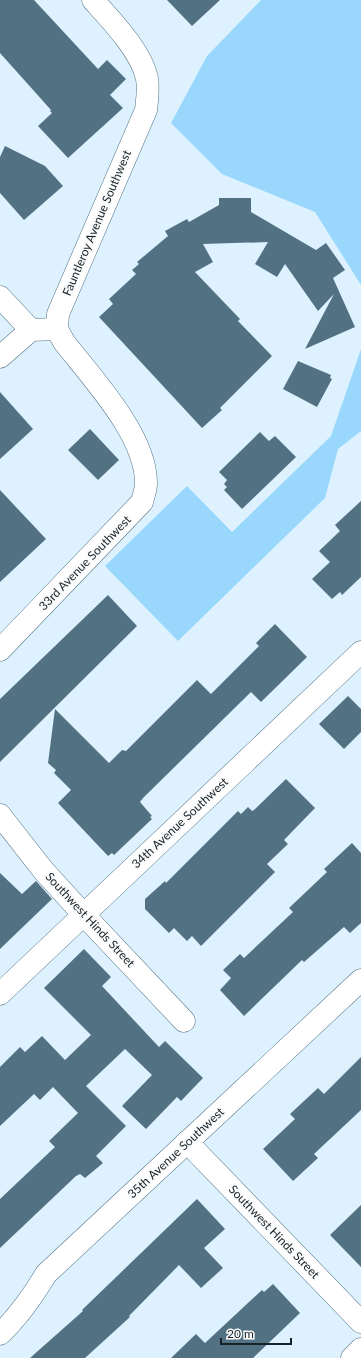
<svg xmlns="http://www.w3.org/2000/svg" width="361" height="1358" viewBox="0 0 361 1358" font-family="Lato,sans-serif">
<style>
.green{fill:#99d8fc}
.building{fill:#527284}
.lines{fill:none;stroke-linecap:round;stroke-linejoin:round}
.minor-casing{stroke:#537285;stroke-width:23}
.minor{stroke:#fff;stroke-width:22}
.labels{text-anchor:middle;stroke-width:4;stroke-linejoin:round;paint-order:stroke}
.street-label{font-size:12px;fill:#152229;stroke:#fbfbfb}
</style>
<rect width="100%" height="100%" fill="#ddf2fe"/>
<g class="green">
<path d="M261,0H361V285L315,212L222,174L171,123L207,56Z"/>
<path d="M361,349V431L338,449L325,498L178,641L105,566L187,486L232,532L331,436Z"/>
</g>
<g class="building">
<path d="M0,0H34L98,69L107,60L126,79L110,95L123,108L68,158L38,126L52,113L50,111L51,110L0,53Z"/>
<path d="M167,0H220L192,26Z"/>
<path d="M5,146L45,166L63,186L24,220L0,193V157Z"/>
<path d="M219,198H251V212L316,250L326,243L345,270L333,278L355,327L305,349L334,294L318,311L285,264L277,277L255,264L268,242L203,244L213,262L195,272L240,319L238,321L272,356L220,408L222,410L202,428L99,317L113,304L109,299L136,274L132,270L139,264L137,262L168,236L165,231L187,219L189,222L219,205Z"/>
<path d="M298,361L331,375L330,378L332,379L317,407L283,389Z"/>
<path d="M0,392L33,429L0,459Z"/>
<path d="M90,429L119,460L98,480L68,450Z"/>
<path d="M260,432L269,441L275,436L296,457L242,509L224,490L227,487L224,484L227,480L219,472Z"/>
<path d="M0,490L46,539L0,582Z"/>
<path d="M361,501V577L342,595L340,592L332,599L312,579L330,562L319,551L340,531L335,525Z"/>
<path d="M108,595L137,626L0,762V699Z"/>
<path d="M275,624L307,657L261,702L251,692L143,798L140,802L152,816L150,817L152,819L114,855L112,853L108,856L58,803L71,790L54,773L56,770L48,763L55,709L109,763L122,750L126,751L197,680L211,694L259,646L256,643Z"/>
<path d="M348,696L361,709V732L344,749L319,724Z"/>
<path d="M286,779L315,808L284,840L288,844L267,864L275,872L201,946L192,936L187,941L174,928L169,933L145,909V899L165,881L166,883L238,811L241,814L248,807L252,811L254,810Z"/>
<path d="M352,843L361,853V923L350,933L344,927L304,962L302,960L244,1016L220,990L231,978L223,970L240,954L244,958L293,912L289,908L327,872L324,869Z"/>
<path d="M0,873L22,894L36,881L52,899L0,949Z"/>
<path d="M84,949L111,977L102,986L159,1047L165,1041L203,1078L181,1101L177,1097L146,1129L122,1106L152,1075L125,1049L86,1086L126,1126L96,1156L103,1163L85,1178L80,1174L76,1176L0,1248V1199L55,1147L49,1141L78,1113L53,1087L40,1100L34,1094L0,1126V1067L20,1047L25,1052L42,1036L65,1060L91,1035L44,988Z"/>
<path d="M361,1057V1110L314,1154L318,1158L293,1181L263,1149L295,1119L290,1114L318,1088L324,1094Z"/>
<path d="M197,1199L225,1229L204,1248L223,1268L201,1288L179,1265L129,1316L130,1317L85,1358H30L83,1311L82,1310Z"/>
<path d="M361,1205V1267L330,1235Z"/>
<path d="M273,1284L300,1313L253,1358H171L196,1334L205,1343L262,1290L264,1292Z"/>
</g>
<g class="lines">
<g class="minor-casing">
<g id="minor">
<path d="M0,297L31,330"/>
<path d="M0,357L31,330L57,329"/>
<path d="M0,650L142,502C143,497 146,490 146,484C147,436 92,378 64,342L57,329L58,314L146,110C147,100 149,89 147,79C142,52 111,20 93,0"/>
<path d="M0,815L43,870L83,914L184,1021"/>
<path d="M0,994L361,652"/>
<path d="M187,1142L361,1322"/>
<path d="M0,1334C19,1316 33,1296 46,1274L361,980"/>
<path d="M352,1358L361,1349"/>
</g>
</g>
<use href="#minor" class="minor"/>
</g>
<g class="labels">
<g class="street-label">
<text transform="translate(97 223) rotate(-67)" y="4">Fauntleroy Avenue Southwest</text>
<text transform="translate(85 563) rotate(-46)" y="4">33rd Avenue Southwest</text>
<text transform="translate(180 823) rotate(-43)" y="4">34th Avenue Southwest</text>
<text transform="translate(90 920) rotate(47)" y="4">Southwest Hinds Street</text>
<text transform="translate(176 1153) rotate(-43)" y="4">35th Avenue Southwest</text>
<text transform="translate(274 1232) rotate(46)" y="4">Southwest Hinds Street</text>
</g>
</g>
<path d="M221 1338v6h70v-6" fill="none" stroke="#152229" stroke-width="2"/>
<text x="227" y="1338" font-size="12" fill="#152229" stroke="#fbfbfb" stroke-width="3" paint-order="stroke">20 m</text>
</svg>
